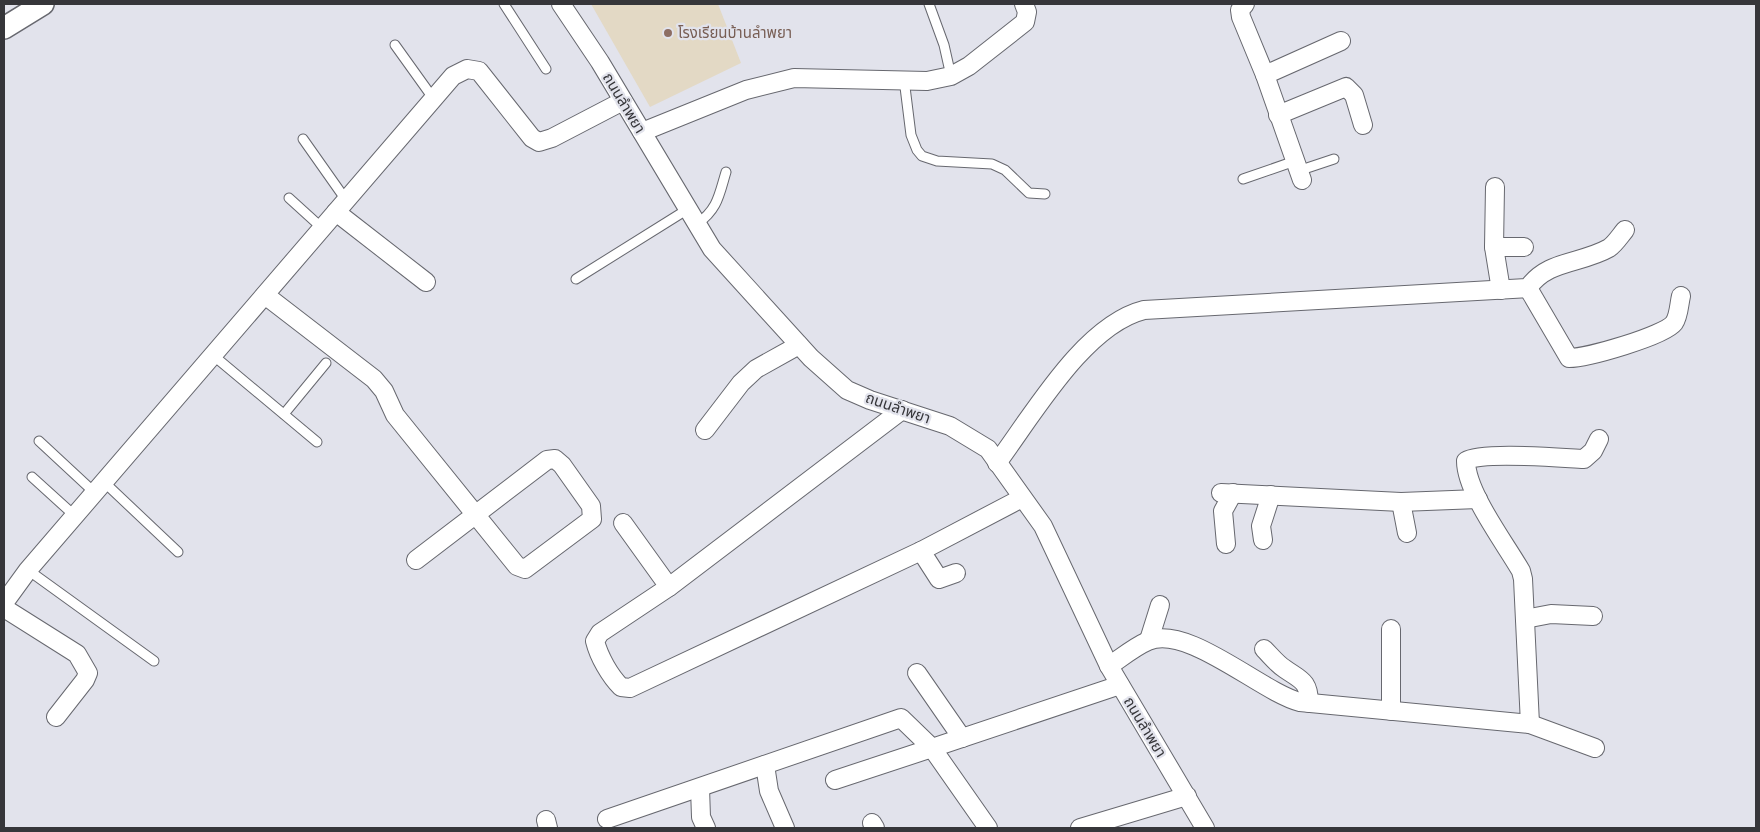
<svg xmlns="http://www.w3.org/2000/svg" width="1760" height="832" viewBox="0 0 1760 832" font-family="'Varela Round','Noto Sans Thai',sans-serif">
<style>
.education{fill:#e3d9c5}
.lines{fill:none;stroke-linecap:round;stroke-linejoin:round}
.service-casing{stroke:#67686f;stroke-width:11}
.minor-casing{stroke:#67686f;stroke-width:20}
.tertiary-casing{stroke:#67686f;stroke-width:24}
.service{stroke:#fff;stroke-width:9}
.minor{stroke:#fff;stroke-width:18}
.tertiary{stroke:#fff;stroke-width:21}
.education-dot{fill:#8d6e63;stroke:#e2e3ec;stroke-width:2}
.labels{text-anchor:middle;stroke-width:4.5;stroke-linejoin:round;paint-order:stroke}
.education-label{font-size:15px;fill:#785e54;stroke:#e2e3ec;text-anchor:start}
.street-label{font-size:15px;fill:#36363a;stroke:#e2e3ec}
</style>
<rect width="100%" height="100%" fill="#e2e3ec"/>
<path class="education" d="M591,4H718L741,63L650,107Z"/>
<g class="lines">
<g class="service-casing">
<g id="service">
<path d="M504,4L546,69"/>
<path d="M929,4L944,45L951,76"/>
<path d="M395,45L433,98"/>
<path d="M904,79L911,135L917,150L922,156L937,161L992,164L1005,170L1029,193L1045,194"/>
<path d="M303,139L346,200"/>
<path d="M1298,171L1334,159"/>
<path d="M1243,179L1295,161"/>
<path d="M289,198L322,228"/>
<path d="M697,224C718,209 719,195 726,172"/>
<path d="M576,279L688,209"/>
<path d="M214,356L317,442"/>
<path d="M284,414L326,363"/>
<path d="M39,441L95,493"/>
<path d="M32,477L75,516"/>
<path d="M104,482L178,552"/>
<path d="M28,570L154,661"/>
</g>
</g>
<g class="minor-casing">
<g id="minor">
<path d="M561,4L600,62L712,249L811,358L847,390L870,400L950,426L988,449L1043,526L1109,666L1205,828"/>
<path d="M1245,4L1240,10L1241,17L1265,75L1302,180"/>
<path d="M1265,75L1341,41"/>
<path d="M1278,115L1346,87L1354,95L1363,125"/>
<path d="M642,132L746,90L794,78L927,81L951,76L969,66L1025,22L1027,12L1024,4"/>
<path d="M1495,187L1494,247L1501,290"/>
<path d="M336,212L426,282"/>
<path d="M1494,247H1524"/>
<path d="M1528,288L1569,358C1587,358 1664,336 1674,323C1679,316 1679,304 1681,296"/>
<path d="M265,295L374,379L384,391L395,415L517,566L525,569L592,519L591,506L562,465L555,459L547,460L416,560"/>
<path d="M902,410L669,587L600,633L595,641C599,657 610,676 621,687L630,688L921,551L1022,498"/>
<path d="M705,430L741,383L756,369L799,345"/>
<path d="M997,463C1033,415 1084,325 1144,310L1528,288C1547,260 1581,264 1609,248C1615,244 1620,236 1625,230"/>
<path d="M1221,493L1401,502L1478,499"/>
<path d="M1401,502L1407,533"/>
<path d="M623,523L669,587"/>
<path d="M1263,540L1261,526L1271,495"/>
<path d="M1226,544L1223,511L1233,493"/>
<path d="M921,551L939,579L956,573"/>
<path d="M4,603L28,570L453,76L467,69L479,71L532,138L539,142L552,138L623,101"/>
<path d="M4,608L77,654L88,673L85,680L56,717"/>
<path d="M1525,619L1551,614L1593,616"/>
<path d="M1391,629V711"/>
<path d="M1149,640L1160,605"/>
<path d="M1264,649C1271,656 1277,664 1285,669C1301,680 1309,681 1309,703"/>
<path d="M1109,666C1121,658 1134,647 1148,641C1188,624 1261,692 1300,702L1530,724L1523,579L1521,571C1505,543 1466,492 1466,461C1481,451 1562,458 1584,459L1593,451L1599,439"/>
<path d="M917,673L962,738"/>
<path d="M1530,724L1595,748"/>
<path d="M765,765L769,791L785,828"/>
<path d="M835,780L932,748L988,828"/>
<path d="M700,788L701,817L706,828"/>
<path d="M607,819L901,718L932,748L1120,685"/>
<path d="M546,820L548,828"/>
<path d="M872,823L875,828"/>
<path d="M1080,828L1187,796"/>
</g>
</g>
<g class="tertiary-casing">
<path id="tertiary" d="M4,28L43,4"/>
</g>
<use href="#service" class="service"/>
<use href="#minor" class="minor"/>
<use href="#tertiary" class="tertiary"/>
</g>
<circle class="education-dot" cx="668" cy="33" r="5"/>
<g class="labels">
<g class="education-label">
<text x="678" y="38">โรงเรียนบ้านลำพยา</text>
</g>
<g class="street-label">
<text transform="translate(624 103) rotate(59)" y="5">ถนนลำพยา</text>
<text transform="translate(898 408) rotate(19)" y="5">ถนนลำพยา</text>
<text transform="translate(1145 727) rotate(59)" y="5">ถนนลำพยา</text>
</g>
</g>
<rect width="1760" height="832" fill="none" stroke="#36363a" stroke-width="10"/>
</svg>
